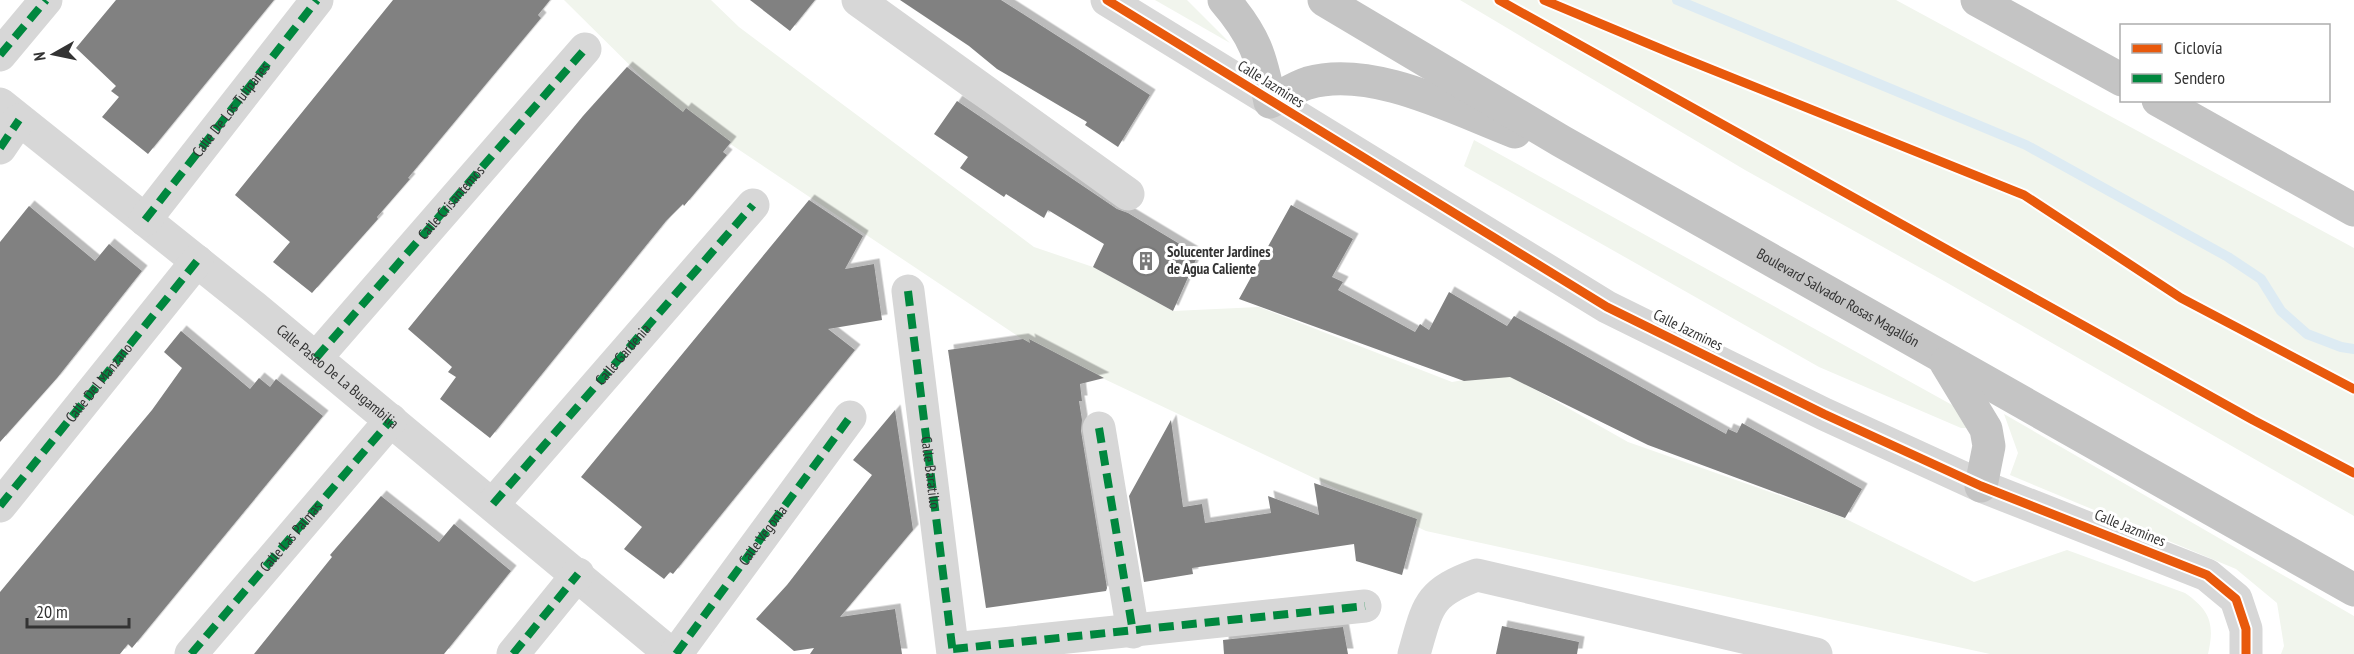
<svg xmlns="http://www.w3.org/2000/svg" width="2354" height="654" viewBox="0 0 2354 654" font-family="'PT Sans Narrow',sans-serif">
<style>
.green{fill:#f1f5ed}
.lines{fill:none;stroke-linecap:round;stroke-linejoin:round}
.stream{stroke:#ddebf3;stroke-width:10}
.building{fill:#818181;filter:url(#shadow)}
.minor{stroke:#d7d7d7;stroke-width:33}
.highway{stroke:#c4c4c4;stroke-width:33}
.quiet{stroke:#00873e;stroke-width:8;stroke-dasharray:15 8;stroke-linecap:butt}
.cycleway-casing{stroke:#fff;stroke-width:13}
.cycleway{stroke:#e8590c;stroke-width:9}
.labels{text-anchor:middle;stroke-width:6;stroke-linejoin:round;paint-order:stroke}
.street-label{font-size:15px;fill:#333;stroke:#fff}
.poi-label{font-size:15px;font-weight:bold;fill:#333;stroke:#fff;text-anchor:start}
</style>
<defs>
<filter id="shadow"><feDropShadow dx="5.5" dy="-5.5" stdDeviation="0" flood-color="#0004"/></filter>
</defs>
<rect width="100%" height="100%" fill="#fff"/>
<g class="green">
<path d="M564,0H711L739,27L1034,247L1093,267L1173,311L1259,307L1452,382L1506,373L1628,442L1844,518L1974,582L2067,550L2185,593C2210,610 2215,624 2208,654H1990L1426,531L1028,343L666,101Z"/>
<path d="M1155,0H1187L1230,43Z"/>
<path d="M1460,0H1896L2354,248V516L1944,281L1745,170Z"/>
<path d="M1474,140L1963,411L1973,428H1961L1819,367L1464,166Z"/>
<path d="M2004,414L2354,616V654H2281L2284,646L2277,603L2236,569L2010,475L2018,453Z"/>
</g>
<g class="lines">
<path class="stream" d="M1677,0L2026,145L2228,257L2261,279L2281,311L2307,334L2341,347L2354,349"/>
</g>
<g class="building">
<path d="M116,0H274L148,154L102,117L119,97L111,91L116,86L76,48Z"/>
<path d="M393,0H550L538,15L541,18L408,178L410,179L377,217L378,219L312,293L273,262L290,242L235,195Z"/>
<path d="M750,0H815L790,31Z"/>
<path d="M900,0H1001L1150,95L1118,147L1085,125L1087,122L997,69L969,46Z"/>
<path d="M627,67L683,112L686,108L731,142L723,152L727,155L684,206L683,204L666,221L490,438L440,399L456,377L448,372L452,367L408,329L583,116Z"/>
<path d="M957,101L1117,209L1128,213L1198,255L1173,311L1093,267L1104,244L1048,210L1044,218L1006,194L1004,197L960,168L968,157L934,134Z"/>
<path d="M809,200L863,236L845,269L874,264L882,320L828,329L855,350L673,574L670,572L664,579L624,549L642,527L581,477Z"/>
<path d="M1291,205L1353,239L1332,277L1343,282L1338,290L1415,332L1420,324L1429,330L1449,292L1507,326L1514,316L1726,434L1728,429L1737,433L1742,423L1862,489L1845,518L1648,445L1510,377L1464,381L1239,299Z"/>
<path d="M29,206L95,261L109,244L142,271L57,378L0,442V242Z"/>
<path d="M181,331L250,389L259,378L270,387L276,379L323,416L132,648L128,644L120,654H0V592L152,410L182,368L164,352Z"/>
<path d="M1023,339L1030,343L1029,339L1104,378L1080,384L1082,401H1079L1082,420L1081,431L1107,588L1106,591L986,608L948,350Z"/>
<path d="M895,410L913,530L840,617L895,609L902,654H810L814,648L794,651L756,619L787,585L872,475L853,460Z"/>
<path d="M1171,420L1183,507L1202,504L1205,523L1271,513L1268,496L1319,515L1314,483L1417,519L1402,575L1356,561L1354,544L1192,568L1193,574L1144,582L1129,496Z"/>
<path d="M381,496L439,542L454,524L511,571L444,654H254L332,557L330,555Z"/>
<path d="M1502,626L1579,642L1577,654H1496Z"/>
<path d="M1343,627L1348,654H1224L1223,640Z"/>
</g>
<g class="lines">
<g class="minor">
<path d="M858,0L1128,194"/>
<path d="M1107,0L1607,307L1824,414L1981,486L2207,575L2236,599L2246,629V654"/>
<path d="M0,55L46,0"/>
<path id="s1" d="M0,104L254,307L671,654"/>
<path d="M0,148L19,120"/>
<path id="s2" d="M145,220L317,0"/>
<path id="s3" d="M908,291L953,654"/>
<path id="s4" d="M316,358L585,49"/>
<path d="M1099,428L1133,632"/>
<path d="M493,504L753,205"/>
<path d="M0,506L197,261"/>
<path d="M953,649L1365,606"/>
<path d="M191,654L391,420"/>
<path d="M513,654L578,574"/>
<path d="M676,654L850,417"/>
<path d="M1414,654C1428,606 1427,593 1477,575L1816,654"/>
</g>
<g class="highway">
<path d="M1224,0C1255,36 1261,56 1270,102C1282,96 1295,87 1308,83C1372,65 1455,109 1515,132"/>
<path id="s5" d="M1324,0L1561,141L2354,590"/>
<path d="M1977,0L2122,80"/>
<path d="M2158,100L2354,210"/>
<path d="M1946,363L1986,429L1989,446L1981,486"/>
</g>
<g class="quiet">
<path d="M0,55L46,0"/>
<path d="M0,148L19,120"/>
<path d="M145,220L317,0"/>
<path d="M908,291L953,654"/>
<path d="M316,358L585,49"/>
<path d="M1099,428L1133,632"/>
<path id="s6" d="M493,504L753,205"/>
<path id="s7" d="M0,506L197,261"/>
<path d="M953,649L1365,606"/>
<path id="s8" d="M191,654L391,420"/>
<path d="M513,654L578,574"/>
<path id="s9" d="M676,654L850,417"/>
</g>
<g class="cycleway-casing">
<g id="cycleway">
<path d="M1107,0L1607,307L1824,414L1981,486L2207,575L2236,599L2246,629V654"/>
<path d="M1499,0L2253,420L2354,473"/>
<path d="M1544,0L1673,54L2024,195L2181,298L2354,389"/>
</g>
</g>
<use href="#cycleway" class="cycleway"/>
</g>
<defs>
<g id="building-ring" transform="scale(1.5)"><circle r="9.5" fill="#fff" stroke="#7a7a7a" stroke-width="1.5"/><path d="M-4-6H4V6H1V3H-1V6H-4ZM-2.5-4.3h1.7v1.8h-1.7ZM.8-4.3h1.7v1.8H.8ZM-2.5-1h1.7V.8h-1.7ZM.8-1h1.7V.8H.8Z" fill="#7a7a7a"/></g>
</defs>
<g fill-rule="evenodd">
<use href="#building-ring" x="1146" y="261"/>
</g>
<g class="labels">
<g class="street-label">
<text transform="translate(1271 84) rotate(32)" y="5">Calle Jazmines</text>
<text dy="5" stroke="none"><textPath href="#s2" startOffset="140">Calle De Los Tulipanes</textPath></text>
<text dy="5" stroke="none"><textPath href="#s4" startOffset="206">Calle Crisantemos</textPath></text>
<text dy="5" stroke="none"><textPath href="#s5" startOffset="594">Boulevard Salvador Rosas Magallón</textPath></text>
<text transform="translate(1688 330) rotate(26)" y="5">Calle Jazmines</text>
<text dy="5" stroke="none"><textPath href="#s6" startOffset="198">Calle Gardenia</textPath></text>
<text dy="5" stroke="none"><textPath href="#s1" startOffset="434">Calle Paseo De La Bugambilia</textPath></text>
<text dy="5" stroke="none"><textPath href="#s7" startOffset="158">Calle Del Manzano</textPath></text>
<text dy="5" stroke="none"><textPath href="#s3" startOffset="183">Calle Baratillo</textPath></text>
<text transform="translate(2130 528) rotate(22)" y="5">Calle Jazmines</text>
<text dy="5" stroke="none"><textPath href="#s9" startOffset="147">Calle Vegonia</textPath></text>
<text dy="5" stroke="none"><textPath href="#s8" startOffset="154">Calle Las Palmas</textPath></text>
</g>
<g class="poi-label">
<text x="1167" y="257">Solucenter Jardines<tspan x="1167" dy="17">de Agua Caliente</tspan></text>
</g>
</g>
<rect x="2120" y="24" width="210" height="78" fill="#ffffff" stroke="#adadad" stroke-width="1.5"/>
<rect x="2132" y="44" width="30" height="9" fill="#e8590c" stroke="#adadad" stroke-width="1.5"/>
<text x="2174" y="54" font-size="18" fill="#333333">Ciclovía</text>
<rect x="2132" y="74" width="30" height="9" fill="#00873e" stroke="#adadad" stroke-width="1.5"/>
<text x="2174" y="84" font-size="18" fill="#333333">Sendero</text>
<g transform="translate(54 54) rotate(261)" stroke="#ffffff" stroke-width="4.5" paint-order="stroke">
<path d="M0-4.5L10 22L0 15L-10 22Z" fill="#333333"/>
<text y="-9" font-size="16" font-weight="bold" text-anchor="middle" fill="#333333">N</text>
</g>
<path d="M27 618v9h102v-9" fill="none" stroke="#333333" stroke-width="3"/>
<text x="36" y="618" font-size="18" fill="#333333" stroke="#ffffff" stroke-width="4.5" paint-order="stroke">20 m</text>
</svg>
